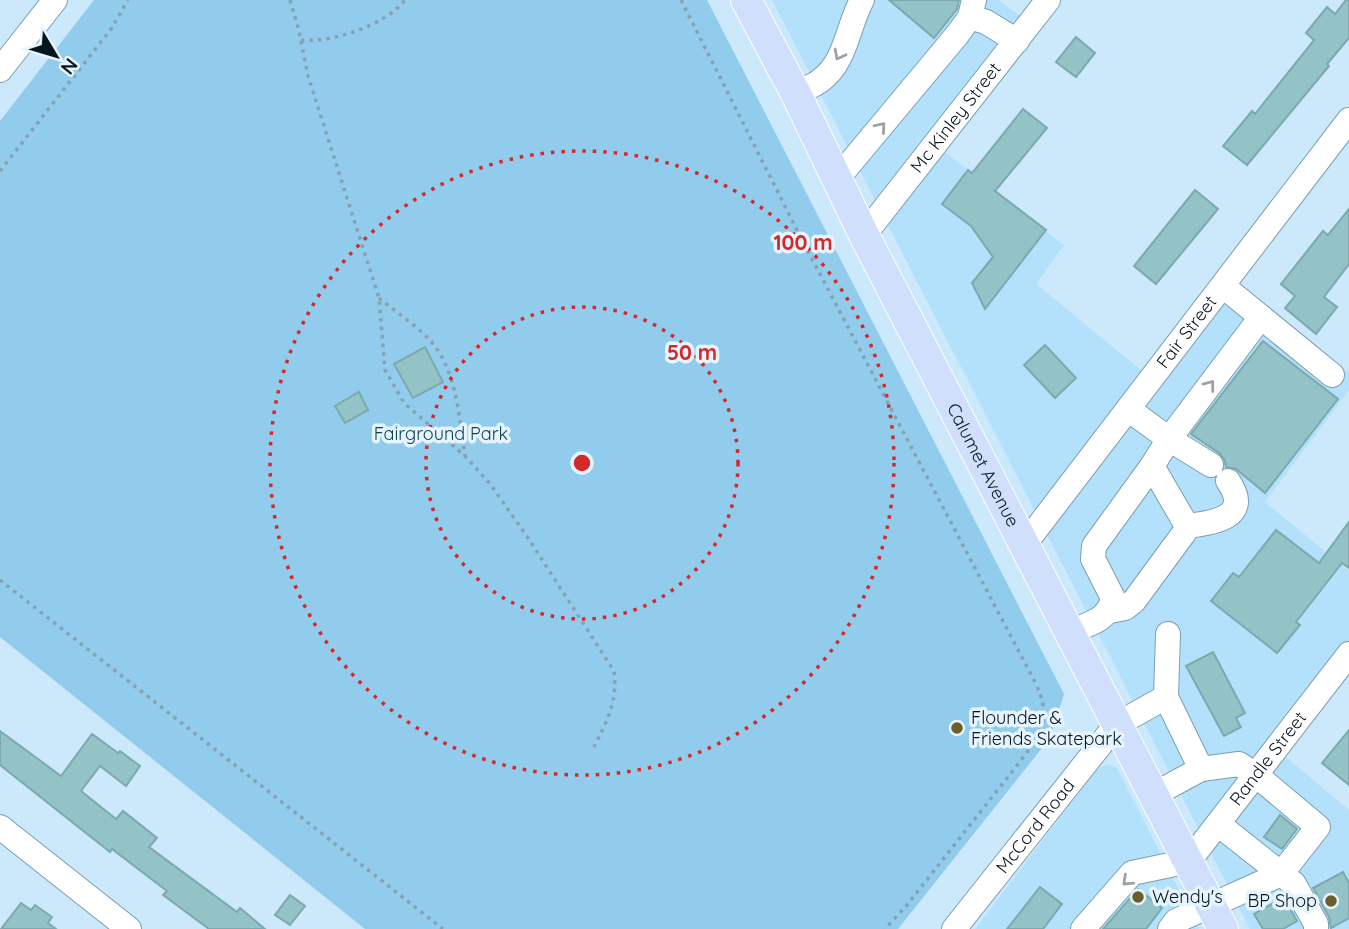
<svg xmlns="http://www.w3.org/2000/svg" width="1349" height="929" viewBox="0 0 1349 929" font-family="Quicksand,sans-serif">
<style>
.built{fill:#b3e1fb}
.green{fill:#91cced}
.building{fill:#93c2c7;stroke:#7ba9ae;stroke-width:2}
.lines{fill:none;stroke-linecap:round;stroke-linejoin:round}
.minor-casing{stroke:#7a9eb3;stroke-width:26}
.major-casing{stroke:#fff;stroke-width:32}
.path{stroke:#88a1b0;stroke-width:3.5;stroke-dasharray:3.5 5;stroke-linecap:butt}
.minor{stroke:#fff;stroke-width:24}
.major{stroke:#d0e0fc;stroke-width:30}
.oneway{stroke:#9ca1a5}
.ring{fill:none;stroke:#d62828;stroke-width:3.5;stroke-dasharray:3.5 7}
.poi-dot{fill:#6c5d2a;stroke:#e5f4fd;stroke-width:2.5}
.labels{text-anchor:middle;stroke-width:7;stroke-linejoin:round;paint-order:stroke}
.street-label{font-size:18px;fill:#07151d;stroke:#e5f4fd}
.park-label{font-size:18px;fill:#0e4158;stroke:#e5f4fd}
.poi-label{font-size:18px;fill:#07151d;stroke:#e5f4fd;text-anchor:start}
.centre{fill:#d62828;stroke:#e5f4fd;stroke-width:3.5}
.ring-label{font-size:21px;text-anchor:middle;font-weight:bold;fill:#d62828;stroke:#e5f4fd;stroke-width:7;stroke-linejoin:round;paint-order:stroke}
</style>
<rect width="100%" height="100%" fill="#cbe9fb"/>
<g class="built">
<path d="M772,0H999L1030,24L936,145L1064,245L1036,284L1152,379L1230,277L1349,373V390L1265,502L1349,571V654L1276,749L1349,810V929H1250Z"/>
<path d="M1108,764L1117,768L1199,929H975L1097,769Z"/>
</g>
<path class="green" d="M94,0H707L1064,694L1050,738L898,929H365L0,637V121Z"/>
<g class="building">
<path d="M889,0H959L957,9L934,38Z"/>
<path d="M1346,0H1349V38L1327,64L1329,66L1247,165L1223,146L1252,111L1255,114L1314,40L1306,33L1327,7L1335,14Z"/>
<path d="M1076,37L1095,53L1076,77L1056,62Z"/>
<path d="M1023,109L1047,128L995,191L1046,230L985,309L972,283L993,257L971,226L942,204L968,170L972,173Z"/>
<path d="M1195,190L1218,209L1156,284L1134,266Z"/>
<path d="M1349,209V264L1324,297L1337,307L1316,334L1285,308L1295,296L1281,284L1323,231L1328,235Z"/>
<path d="M1263,341L1338,399L1265,493L1236,469L1226,467L1224,459L1219,453L1191,434Z"/>
<path d="M1045,345L1076,378L1055,398L1024,365Z"/>
<path d="M425,347L443,382L413,398L394,364Z"/>
<path d="M359,392L368,410L345,423L335,406Z"/>
<path d="M1349,522V568L1342,563L1296,622L1300,625L1277,653L1211,601L1233,573L1239,577L1276,530L1319,563Z"/>
<path d="M1213,652L1245,713L1236,718L1241,727L1224,736L1186,666Z"/>
<path d="M1349,730V785L1322,763Z"/>
<path d="M0,731L61,776L92,734L118,753L120,751L140,766L126,786L100,766L81,791L116,819L123,811L157,838L149,847L237,912L240,908L265,929H209L163,895L167,891L112,849L110,852L0,765Z"/>
<path d="M1280,815L1297,829L1282,849L1264,837Z"/>
<path d="M1343,872L1349,883V918L1331,928L1329,917L1313,888Z"/>
<path d="M1040,887L1062,904L1043,929H1007Z"/>
<path d="M1138,889L1162,908L1146,929H1103Z"/>
<path d="M290,895L305,906L290,925L275,915Z"/>
<path d="M1284,897L1297,921L1283,929H1263L1254,914Z"/>
<path d="M21,903L31,910L35,905L52,917L48,923L56,929H1Z"/>
</g>
<g class="lines">
<g class="minor-casing">
<g id="minor">
<path d="M970,17L986,22L1017,41"/>
<path d="M0,70L55,0"/>
<path d="M796,94C804,89 814,86 821,80C846,62 848,25 862,0"/>
<path d="M837,179L957,35L970,17L974,0"/>
<path id="s1" d="M864,235L1048,0"/>
<path d="M1223,286L1332,375"/>
<path d="M1211,465L1169,439L1261,317"/>
<path d="M1187,526C1214,523 1253,517 1228,481"/>
<path id="s2" d="M1024,545L1349,120"/>
<path d="M1110,611L1125,608L1134,601L1184,533L1187,526L1152,466"/>
<path d="M1069,632C1089,624 1108,621 1113,598L1093,559L1094,546L1152,466L1169,439L1128,409"/>
<path d="M1166,697L1168,634"/>
<path d="M1218,824L1294,884L1316,924V929"/>
<path d="M0,827L129,929"/>
<path id="s3" d="M954,929L1116,725L1166,697L1201,769L1153,795"/>
<path id="s4" d="M1083,929L1132,873L1189,861L1349,654"/>
<path d="M1170,929L1176,921L1281,874L1318,827L1256,775L1239,764L1201,769"/>
</g>
</g>
<g class="major-casing">
<g id="major">
<path id="s5" d="M746,0L796,94L864,235L1223,929"/>
</g>
</g>
<g class="path">
<path d="M290,0L299,31L308,76L379,298L385,370L404,403L465,456L491,485L528,538L614,671C618,701 607,721 594,747"/>
<path d="M681,0L801,238L1035,682C1050,714 1045,726 1026,754L907,905L885,929"/>
<path d="M301,40C332,43 386,25 405,0"/>
<path d="M0,171L111,29L128,0"/>
<path d="M379,298C395,311 414,324 429,339C457,369 459,418 465,456"/>
<path d="M0,580L443,929"/>
</g>
<use href="#minor" class="minor"/>
<use href="#major" class="major"/>
</g>
<defs><path id="oneway-chevron" d="M-2-3.5L2.5 0L-2 3.5" fill="none" stroke-width="1.6" stroke-linecap="round" stroke-linejoin="round" transform="scale(1.75)"/></defs>
<g class="oneway">
<use href="#oneway-chevron" transform="translate(839 55) rotate(117)"/>
<use href="#oneway-chevron" transform="translate(881 127) rotate(-50)"/>
<use href="#oneway-chevron" transform="translate(1210 385) rotate(-53)"/>
<use href="#oneway-chevron" transform="translate(1127 881) rotate(137)"/>
</g>
<g class="ring">
<circle cx="582" cy="463" r="156"/>
<circle cx="582" cy="463" r="312"/>
</g>
<g class="poi-dot">
<circle cx="957" cy="728" r="7"/>
<circle cx="1138" cy="897" r="7"/>
<circle cx="1331" cy="901" r="7"/>
</g>
<g class="labels">
<g class="street-label">
<text dy="6" stroke="none"><textPath href="#s1" startOffset="149">Mc Kinley Street</textPath></text>
<text dy="6" stroke="none"><textPath href="#s2" startOffset="268">Fair Street</textPath></text>
<text dy="6" stroke="none"><textPath href="#s5" startOffset="522">Calumet Avenue</textPath></text>
<text dy="6" stroke="none"><textPath href="#s4" startOffset="262">Randle Street</textPath></text>
<text dy="6" stroke="none"><textPath href="#s3" startOffset="131">McCord Road</textPath></text>
</g>
<g class="park-label">
<text x="441" y="440">Fairground Park</text>
</g>
<g class="poi-label">
<text x="971" y="724">Flounder &amp;<tspan x="971" dy="21">Friends Skatepark</tspan></text>
<text x="1152" y="903">Wendy's</text>
<text x="1317" y="907" text-anchor="end">BP Shop</text>
</g>
</g>
<circle cx="582" cy="463" r="10" class="centre"/>
<g class="ring-label">
<text x="803" y="250">100 m</text>
<text x="692" y="360">50 m</text>
</g>
<g transform="translate(56 56) rotate(128)" stroke="#e5f4fd" stroke-width="5" paint-order="stroke">
<path d="M0-5L12 26L0 18L-12 26Z" fill="#07151d"/>
<text y="-10" font-size="19" font-weight="bold" text-anchor="middle" fill="#07151d">N</text>
</g>
</svg>
